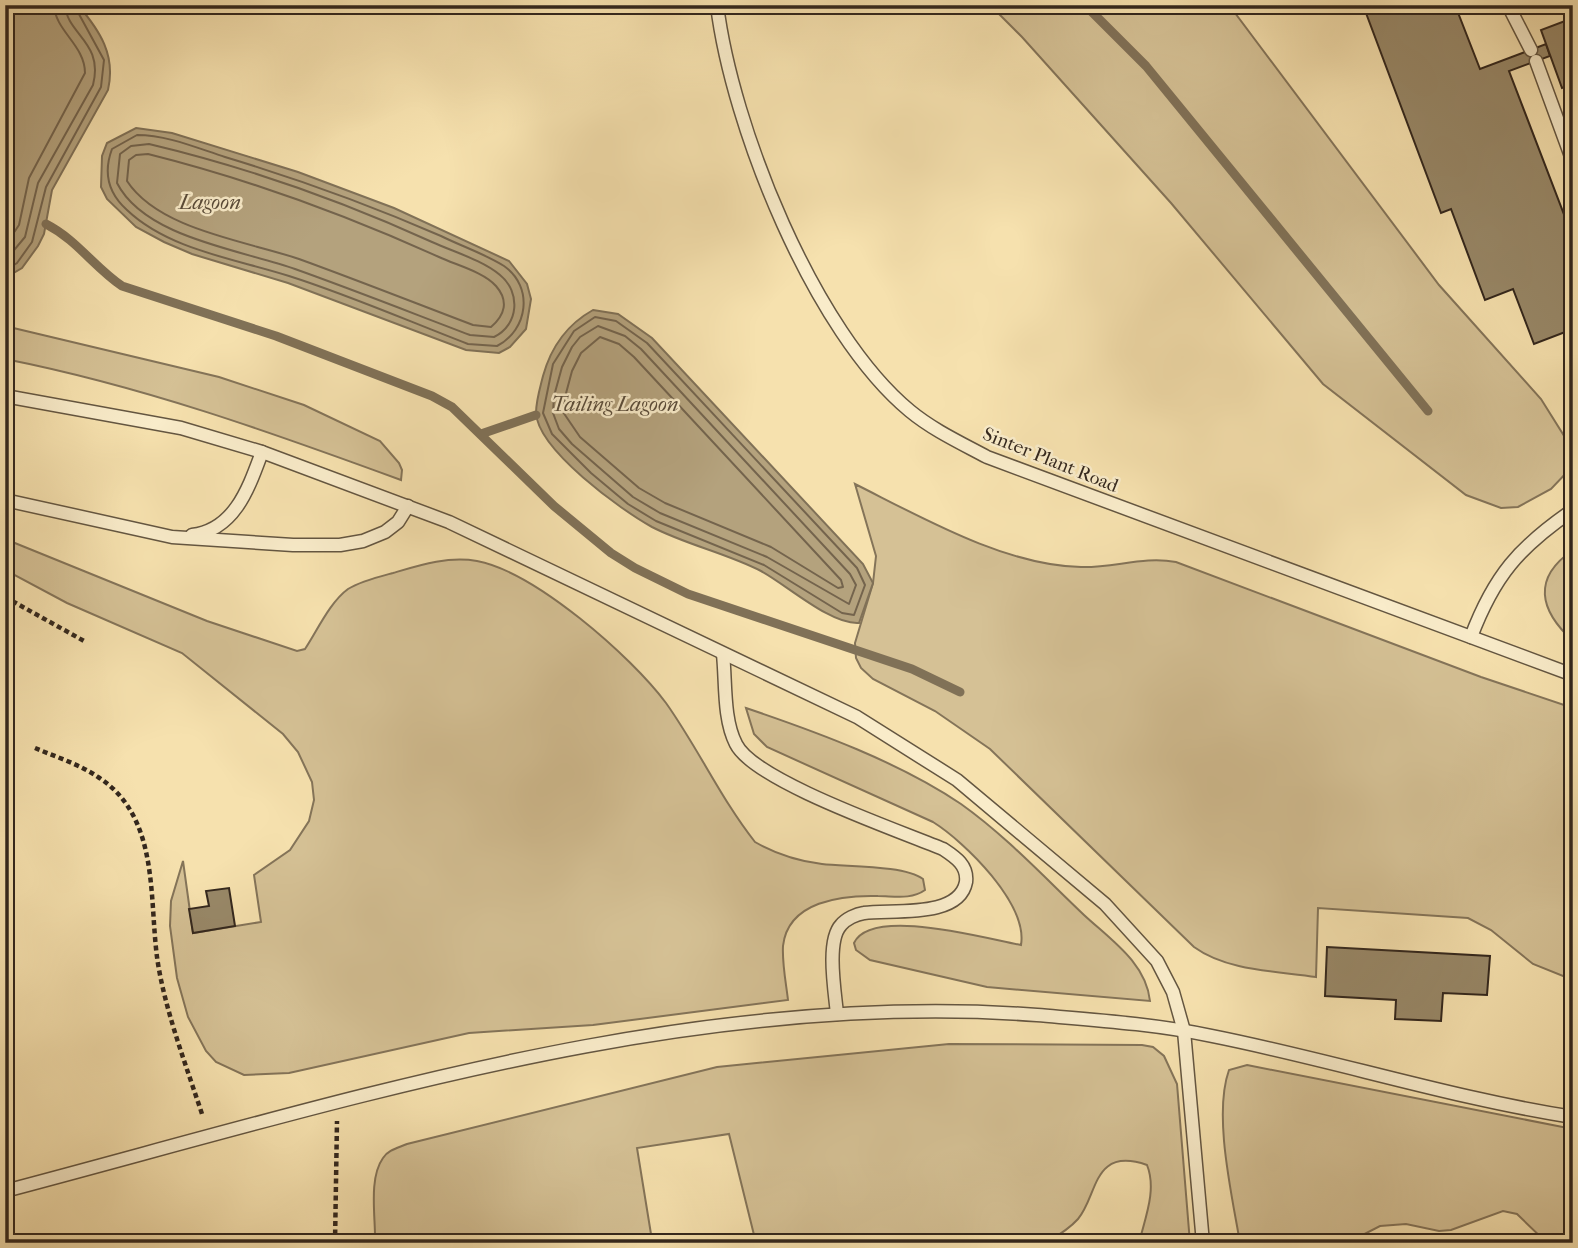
<svg xmlns="http://www.w3.org/2000/svg" width="1578" height="1248" viewBox="0 0 1578 1248" font-family="'IM FELL French Canon',serif">
<style>
.green{fill:#d5c195;stroke:#847459;stroke-width:2}
.water{fill:#b4a27d;stroke:#807157;stroke-width:2}
.lines{fill:none;stroke-linecap:round;stroke-linejoin:round}
.shore{stroke:#74644d;stroke-width:2}
.stream{stroke:#807157;stroke-width:9}
.building{fill:#988868;stroke:#33271d;stroke-width:2}
.service-casing{stroke:#645641;stroke-width:15}
.path{stroke:#33271d;stroke-width:4.5;stroke-dasharray:5 3.5;stroke-linecap:butt}
.service{stroke:#f9ecca;stroke-width:12}
.labels{text-anchor:middle;stroke-width:5;stroke-linejoin:round;paint-order:stroke}
.street-label{font-size:19px;fill:#33271d;stroke:#f9ecca}
.water-label{font-size:21px;font-style:italic;fill:#5a4c3a;stroke:#f9ecca}
</style>
<rect width="100%" height="100%" fill="#f6e1ae"/>
<filter id="stains"><feTurbulence type="fractalNoise" baseFrequency=".00286" numOctaves="4"/><feColorMatrix values="0 0 0 0 .2 0 0 0 0 .09 0 0 0 0 .02 0 0 0 .5 -.17"/></filter>
<radialGradient id="worn" r=".72"><stop offset=".6" stop-color="#630" stop-opacity="0"/><stop offset="1" stop-color="#630" stop-opacity=".3"/></radialGradient>
<g class="green">
<path d="M990,5H1229L1439,285L1541,399L1566,439L1571,455L1570,469L1551,489L1518,507L1501,508L1466,495L1323,384L1171,203L1022,37Z"/>
<path d="M5,326L219,377L304,405L380,441L399,463L402,470L401,480C270,432 142,386 5,359Z"/>
<path d="M855,484C921,517 1006,566 1081,567C1114,568 1143,556 1176,562L1481,677L1573,708V980L1533,964L1491,930L1468,918L1318,908L1316,977C1276,971 1227,971 1194,947L990,749L935,711L873,679L861,668L856,658L855,643L873,583L876,556Z"/>
<path d="M5,539L207,621L297,651L305,649C317,631 330,602 348,589C361,581 378,577 393,573C420,565 448,556 477,561C535,572 631,656 666,703C698,748 721,799 755,842C776,854 798,861 822,864C847,867 904,865 923,879L925,890C911,900 894,896 878,896C842,895 788,901 783,946C782,963 786,983 788,1000L593,1025L469,1033L289,1073L244,1075L216,1062L206,1051L188,1017L177,978L170,926L171,901L183,861L193,933L261,922L254,875L290,850L309,821L314,800L312,782L298,752L283,734L182,653L67,603L5,570Z"/>
<path d="M1573,550V641C1539,610 1532,578 1573,550Z"/>
<path d="M746,708C817,732 899,762 961,804C1006,836 1044,877 1084,915C1111,940 1146,963 1150,1001L987,987L870,960L856,950L854,943C871,906 987,939 1021,945C1028,904 965,842 933,822L767,747L754,734Z"/>
<path d="M949,1044L1142,1045L1153,1047L1164,1056L1177,1084L1190,1243H1139C1145,1218 1157,1190 1147,1165C1092,1146 1098,1196 1078,1219C1070,1228 1056,1237 1046,1243H756L729,1134L637,1148L651,1234L580,1243H375C376,1219 368,1179 383,1158C388,1150 398,1148 407,1144L717,1067Z"/>
<path d="M1247,1065L1573,1129V1243H1547L1517,1214L1503,1211L1451,1230L1439,1231L1406,1224L1380,1226L1347,1243H1240C1232,1195 1213,1115 1229,1070Z"/>
</g>
<g class="water">
<path d="M5,5H78C100,31 116,55 108,90L52,190L44,234L38,246L22,268L5,278Z"/>
<path d="M136,128L172,133L298,172L394,208L509,261L527,284L531,299L526,329L510,347L499,353L466,350L288,283L192,254L164,242L136,227L107,199L101,187L102,156L107,143Z"/>
<path d="M593,310L618,314L652,338L863,564L873,583L859,623C831,625 787,585 761,571C726,553 687,545 652,527C621,510 538,450 536,413C536,401 540,388 543,376C551,347 566,325 593,310Z"/>
</g>
<g class="lines">
<g class="shore">
<path d="M137,135C167,135 197,148 225,157C298,179 370,205 441,236C461,246 485,254 504,266C534,287 528,330 497,346L468,344C408,321 349,295 289,276C236,259 169,250 127,210C108,193 103,173 112,149Z"/>
<path d="M149,144C246,167 342,201 432,242C454,252 482,260 500,275C521,292 519,325 494,337L470,335C412,313 354,290 295,269C242,250 145,238 117,183L120,154L131,146Z"/>
<path d="M148,154C248,179 346,215 439,257C456,265 484,272 496,286C509,301 505,315 491,327L473,325C415,303 357,280 299,259C247,241 159,230 127,181L129,160L136,155Z"/>
<path d="M5,246L19,225L29,178L85,73C85,45 55,31 54,5"/>
<path d="M5,261L25,237L38,183L93,85C104,42 67,35 65,5"/>
<path d="M5,271L17,263L32,242L46,187L101,87L104,60L74,5"/>
<path d="M595,317L616,321L647,343L857,568L865,585L854,615L842,613L764,565L656,521L628,504L591,473L552,434L543,413L553,364L574,331Z"/>
<path d="M598,326L625,336L641,349L850,574L856,585L849,604L767,557L660,513L633,497L572,444L559,429L553,413L554,396L562,367L572,347L580,337Z"/>
<path d="M600,337L619,344L634,357L841,580L843,587L838,588L771,547L665,503L639,488L580,437L563,412L565,397L572,371L581,353Z"/>
</g>
<g class="stream">
<path d="M1085,5L1146,66L1428,411"/>
<path d="M46,224C77,240 94,267 122,286L276,336L432,396L452,407L554,506L611,553L635,568L688,594L912,669L960,692"/>
<path d="M481,434L536,415"/>
</g>
</g>
<g class="building">
<path d="M1363,5H1455L1480,69L1546,44L1550,56L1509,71L1573,238V329L1534,344L1513,289L1485,300L1451,209L1441,213Z"/>
<path d="M1573,18V84L1562,88L1541,30Z"/>
<path d="M229,888L235,926L193,933L189,909L209,906L206,891Z"/>
<path d="M1327,947L1490,956L1487,995L1443,993L1441,1021L1395,1019L1396,1000L1325,996Z"/>
</g>
<g class="lines">
<g class="service-casing">
<g id="service">
<path d="M717,5C732,127 814,332 910,411C933,430 961,443 987,457L1573,675"/>
<path d="M1508,5L1531,50"/>
<path d="M1536,61L1573,162"/>
<path d="M5,396L181,428L262,452L449,522L857,717L957,780L1105,904L1157,961L1173,992L1184,1031L1203,1243"/>
<path d="M5,500L172,537L293,545H340L363,541L385,532L398,522L408,506"/>
<path d="M192,535C235,530 249,487 262,452"/>
<path d="M1471,637C1494,576 1519,547 1573,510"/>
<path d="M723,654C726,682 723,719 736,744C754,781 900,831 943,849C955,857 968,865 966,882C959,919 891,909 864,913C856,914 846,919 841,925C826,941 835,992 837,1014"/>
<path d="M5,1191C339,1103 687,989 1037,1015C1095,1020 1156,1024 1212,1036C1333,1060 1451,1098 1573,1117"/>
</g>
</g>
<g class="path">
<path d="M5,597L84,641"/>
<path d="M35,748C56,757 79,764 98,777C159,816 149,895 157,957C164,1008 187,1068 203,1117"/>
<path d="M335,1243L337,1121"/>
</g>
<use href="#service" class="service"/>
</g>
<g class="labels">
<g class="street-label">
<text transform="translate(1051 459) rotate(22)" y="7">Sinter Plant Road</text>
</g>
<g class="water-label">
<text x="210" y="209">Lagoon</text>
<text x="615" y="411">Tailing Lagoon</text>
</g>
</g>
<rect width="1578" height="1248" fill="none" stroke="#f6e1ae" stroke-width="28"/>
<rect x="7" y="7" width="1564" height="1234" fill="none" stroke="#33271d" stroke-width="3.5"/>
<rect x="14" y="14" width="1550" height="1220" fill="none" stroke="#33271d" stroke-width="2"/>
<rect width="100%" height="100%" filter="url(#stains)"/>
<rect width="100%" height="100%" fill="url(#worn)"/>
</svg>
